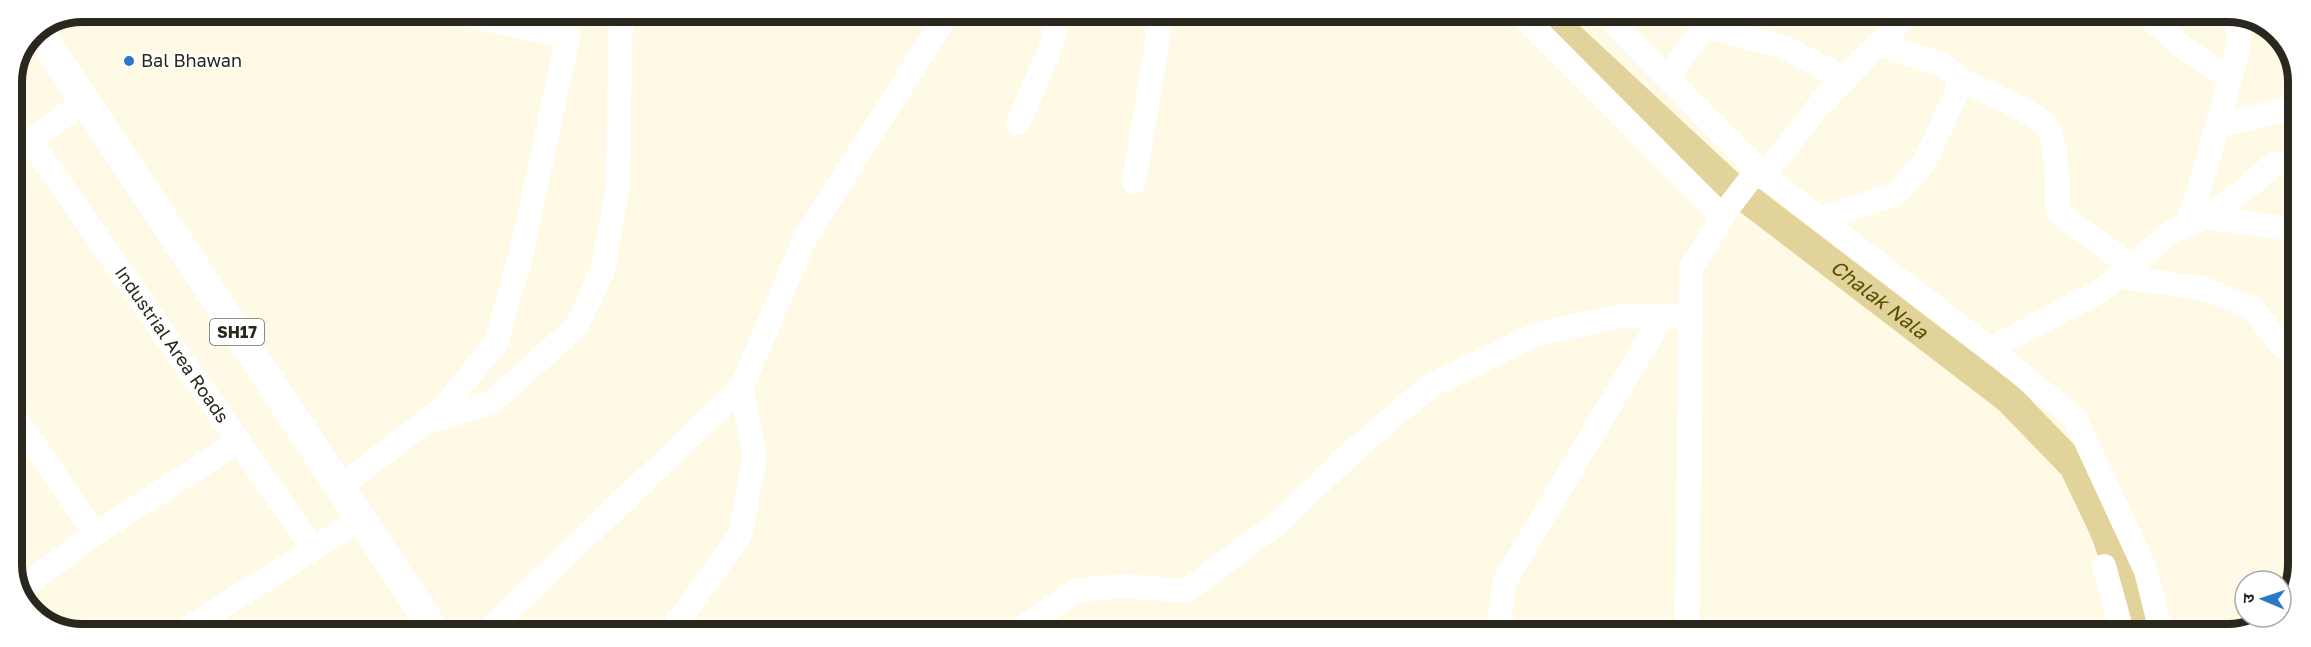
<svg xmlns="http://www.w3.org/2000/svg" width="2311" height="647" viewBox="0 0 2311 647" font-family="'Golos Text','Noto Sans Devanagari',sans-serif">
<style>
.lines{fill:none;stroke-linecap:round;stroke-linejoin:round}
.river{stroke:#e1d39a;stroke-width:30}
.minor{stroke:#fff;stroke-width:24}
.major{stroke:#fff;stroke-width:30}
.poi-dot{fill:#2a79c8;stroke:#fff;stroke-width:2}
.labels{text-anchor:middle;stroke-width:4.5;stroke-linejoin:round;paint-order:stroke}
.shield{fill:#fff;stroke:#6a6862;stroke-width:1.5}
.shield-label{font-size:16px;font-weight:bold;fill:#2a281e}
.poi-label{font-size:18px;fill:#2a281e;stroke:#fff;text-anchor:start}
.street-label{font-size:18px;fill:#2a281e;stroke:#fff}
.water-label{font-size:20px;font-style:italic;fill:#5c4d05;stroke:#fff}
.rim{fill:none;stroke:#2a281e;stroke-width:8}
</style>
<rect width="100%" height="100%" fill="#fffae6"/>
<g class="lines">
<path class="river" id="s1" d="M1545,14L1728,184L2008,398L2074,466L2105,531L2142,635"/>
<g class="minor">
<path d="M1521,14L1723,217"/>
<path d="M1608,14L1617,27L1764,176L1990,349L2075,418L2146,571L2162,635"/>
<path d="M2145,14L2186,50L2230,78"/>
<path d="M1705,26L1784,47L1845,79"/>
<path d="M1667,78L1705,26V14"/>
<path d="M1962,81C1982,90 2038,112 2048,129C2059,148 2056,191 2058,213L2131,266"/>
<path d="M1018,123L1049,52L1060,13"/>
<path d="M2217,126L2299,106"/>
<path id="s2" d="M30,140L313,549"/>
<path d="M12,153L85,101"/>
<path d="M1134,182L1162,13"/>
<path d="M2205,217L2298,230"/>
<path d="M1820,219L1895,194L1924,163L1962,81L1943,65L1879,44"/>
<path d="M2187,225L2205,170L2238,49L2240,14"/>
<path d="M2119,276L2205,289L2254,309L2278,342L2298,358"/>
<path d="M1990,349L2104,289L2170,233L2205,217L2244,191L2273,164L2298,163"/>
<path d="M12,413L95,534L20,589"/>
<path d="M431,421L491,403L577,326L603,269L618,184L620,38L623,13"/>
<path d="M340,487L442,409L496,343L521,254L568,37L453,12"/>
<path d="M95,534L239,441"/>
<path d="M2104,566L2123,635"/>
<path d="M180,633L361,519"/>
<path d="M485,633L741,388"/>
<path d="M670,633L740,535L755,457L741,388L805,238L948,13"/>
<path d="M1013,634L1077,590L1124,586L1186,591L1278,523L1355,449L1430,386L1537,334L1622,316L1691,317"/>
<path d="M1497,634L1505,581L1662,317"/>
<path d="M1687,634L1691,268L1728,208L1751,178L1764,176L1821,103L1908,14"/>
</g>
<path class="major" d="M38,30L436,633"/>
</g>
<circle class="poi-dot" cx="129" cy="61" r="6"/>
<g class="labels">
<rect class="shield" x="210" y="319" width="54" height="26" rx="4.5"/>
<g class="shield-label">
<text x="237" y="338">SH17</text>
</g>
<g class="poi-label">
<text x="141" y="67">Bal Bhawan</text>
</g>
<g class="street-label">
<text dy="6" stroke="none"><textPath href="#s2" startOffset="249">Industrial Area Roads</textPath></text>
</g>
<g class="water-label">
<text dy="7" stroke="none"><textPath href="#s1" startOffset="440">Chalak Nala</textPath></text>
</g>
</g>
<path d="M0 0H2311V647H0ZM82 22H2228A60 60 0 0 1 2288 82V564A60 60 0 0 1 2228 624H82A60 60 0 0 1 22 564V82A60 60 0 0 1 82 22Z" fill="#fff" fill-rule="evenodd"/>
<path class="rim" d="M82 22H2228A60 60 0 0 1 2288 82V564A60 60 0 0 1 2228 624H82A60 60 0 0 1 22 564V82A60 60 0 0 1 82 22Z"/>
<g transform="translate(2263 599) rotate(272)"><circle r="28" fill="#ffffff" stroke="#aaa9a5" stroke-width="1.5"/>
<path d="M0-4.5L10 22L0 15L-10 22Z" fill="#2a79c8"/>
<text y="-9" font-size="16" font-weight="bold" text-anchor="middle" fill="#2a281e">उ</text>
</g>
</svg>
